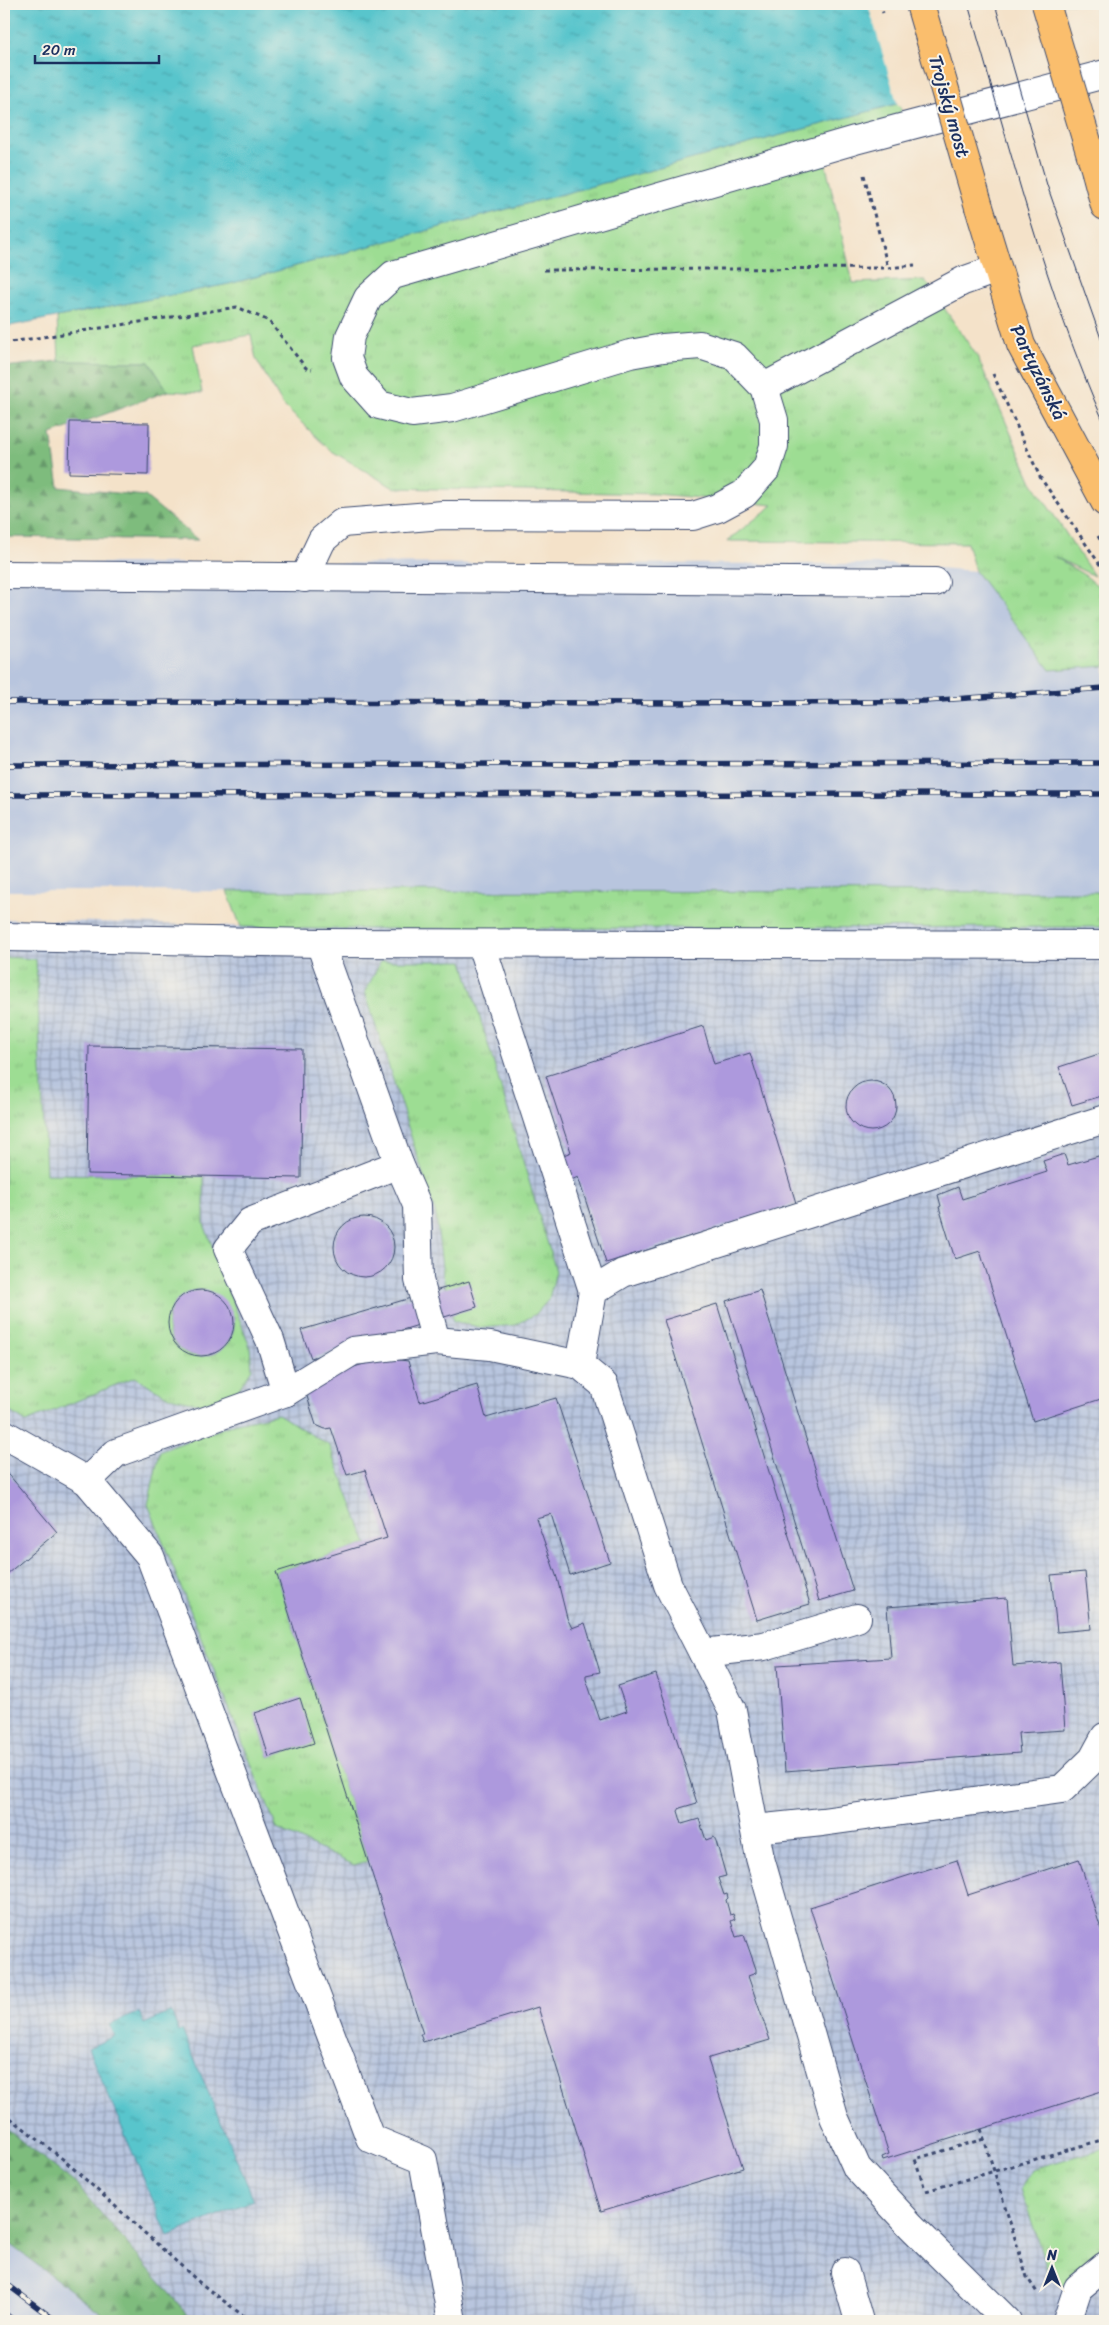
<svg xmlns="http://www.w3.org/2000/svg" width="1109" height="2325" viewBox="0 0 1109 2325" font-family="Sriracha,sans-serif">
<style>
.industrial{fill:url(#industrial-grid)}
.railway{fill:#b8c5de}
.grass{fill:url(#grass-tufts);stroke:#5c8678;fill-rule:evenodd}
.forest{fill:url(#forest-firs);stroke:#4c766e}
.water{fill:url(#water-ripples);stroke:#3a7a95}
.pier{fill:#f4e2c9}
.building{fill:#ad99dd}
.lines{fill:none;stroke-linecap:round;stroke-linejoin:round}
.minor-casing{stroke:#3c4a6e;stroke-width:30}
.major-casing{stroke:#3c4a6e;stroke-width:30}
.path{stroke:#3c4a6e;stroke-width:3;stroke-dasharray:4 4;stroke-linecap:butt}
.minor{stroke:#fff;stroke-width:28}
.major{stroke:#fabe6d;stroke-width:28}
.tram{stroke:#1b2f5e;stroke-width:1}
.rail-casing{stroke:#1b2f5e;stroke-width:5.5}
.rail{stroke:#f7f3e8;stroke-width:4;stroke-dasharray:11;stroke-linecap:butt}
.major-bridge-casing{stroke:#3c4a6e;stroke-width:30;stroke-linecap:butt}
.path-bridge{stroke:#3c4a6e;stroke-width:3;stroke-dasharray:4 4;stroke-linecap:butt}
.major-bridge{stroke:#fabe6d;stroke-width:28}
.labels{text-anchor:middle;stroke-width:4;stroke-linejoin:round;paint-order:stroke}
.street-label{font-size:19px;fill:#1b2f5e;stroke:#f7f3e8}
</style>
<defs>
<pattern id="industrial-grid" width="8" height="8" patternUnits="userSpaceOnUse" patternTransform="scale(1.25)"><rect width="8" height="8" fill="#b8c5de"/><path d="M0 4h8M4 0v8" fill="none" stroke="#95a0b7"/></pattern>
<pattern id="grass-tufts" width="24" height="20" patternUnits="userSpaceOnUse" patternTransform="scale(1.25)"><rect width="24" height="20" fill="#9ddd93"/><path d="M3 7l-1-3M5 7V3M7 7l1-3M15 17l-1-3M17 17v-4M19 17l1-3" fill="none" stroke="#87be81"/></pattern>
<pattern id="forest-firs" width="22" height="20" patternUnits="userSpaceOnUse" patternTransform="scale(1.25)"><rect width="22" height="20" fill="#7ebc7d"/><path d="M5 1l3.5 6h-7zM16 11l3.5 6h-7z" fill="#66996a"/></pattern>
<pattern id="water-ripples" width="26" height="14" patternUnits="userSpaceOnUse" patternTransform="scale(1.25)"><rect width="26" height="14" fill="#58c5cc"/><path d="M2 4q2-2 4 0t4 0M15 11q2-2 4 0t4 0" fill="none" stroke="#48a0a9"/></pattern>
</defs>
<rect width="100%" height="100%" fill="#f7f3e8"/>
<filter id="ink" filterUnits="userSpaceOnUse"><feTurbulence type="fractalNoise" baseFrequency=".02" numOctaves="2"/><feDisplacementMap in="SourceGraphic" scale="10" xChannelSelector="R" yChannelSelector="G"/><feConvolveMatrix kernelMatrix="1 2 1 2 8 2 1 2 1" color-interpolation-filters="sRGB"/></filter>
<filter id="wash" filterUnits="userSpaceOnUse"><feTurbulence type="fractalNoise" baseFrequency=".0096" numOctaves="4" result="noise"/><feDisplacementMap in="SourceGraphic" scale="20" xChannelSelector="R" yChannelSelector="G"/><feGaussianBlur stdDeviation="1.12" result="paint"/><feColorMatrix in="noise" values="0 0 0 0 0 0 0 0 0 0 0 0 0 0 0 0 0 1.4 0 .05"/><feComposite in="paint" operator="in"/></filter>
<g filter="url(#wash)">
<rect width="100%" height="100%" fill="#f4e2c9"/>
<path class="industrial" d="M4,919L316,929L1105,927V2321H193L76,2184L4,2127Z"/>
<g class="railway">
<path d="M4,563L891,564L975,571L1050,670L1105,666V892L4,891Z"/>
<path d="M4,2240L49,2273L112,2321H4Z"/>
</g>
<g class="grass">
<path d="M900,103L902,119L821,144L853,283L925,280L977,356L1032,482L1094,576L1055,557L1086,576L1105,592V666L1050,670L975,571L967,543L727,541L773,505L657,494L394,488L330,450L283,405L256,359L251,335L193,345L202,393L168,391L149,362L59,361L57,317L229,284Z"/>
<path d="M227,891L1105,892V927L316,929L241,927Z"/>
<path d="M4,957L36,959L46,1174L204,1176V1224L250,1347L252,1369L236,1393L201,1404L169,1397L135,1377L26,1422L4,1408ZM196,1290C222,1290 243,1313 230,1339C225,1347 218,1353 209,1355C165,1365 150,1303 196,1290Z"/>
<path d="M381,961H463L556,1271L549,1299L536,1314L516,1325L483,1328L453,1321L443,1276L436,1215L365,992Z"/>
<path d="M278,1414L330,1446L367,1544L276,1572L368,1861L354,1865L277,1829L148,1504L160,1451L237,1423ZM255,1713L314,1743L269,1757Z"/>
<path d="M1105,2148V2248L1063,2286L1049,2275L1021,2189L1032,2169Z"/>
</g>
<g class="forest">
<path d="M59,361L149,362L168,391L51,434L59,487L145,496L198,540L4,537V367Z"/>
<path d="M4,2127L76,2184L193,2321H112L4,2240Z"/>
</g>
<g class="water">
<path d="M4,4H1105V37L900,103L229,284L4,327Z"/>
<path d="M139,2012L144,2024L171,2012L179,2031L182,2030L254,2200L168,2236L88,2048L115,2036L110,2025Z"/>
</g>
<path class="pier" d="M868,4H1094L1105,40L898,106Z"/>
<g id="blocks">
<g class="building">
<path d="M70,422L149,423L148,475L69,473Z"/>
<path d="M703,1026L714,1064L750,1053L796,1203L606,1263L578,1177L569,1181L561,1156L571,1152L546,1076Z"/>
<path d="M89,1046L302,1049L301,1178L87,1174Z"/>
<path d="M1105,1052V1095L1072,1105L1059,1067Z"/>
<circle cx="871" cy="1106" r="25"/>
<path d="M1064,1154L1068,1165L1105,1154V1401L1104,1398L1033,1421L980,1251L955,1259L939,1207L941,1206L938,1195L958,1187L962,1199L1047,1172L1043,1161Z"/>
<circle cx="364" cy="1247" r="30"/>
<path d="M469,1281L477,1307L311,1358L301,1330Z"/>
<circle cx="201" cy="1323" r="33"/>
<path d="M760,1290L853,1591L819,1601L726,1301Z"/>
<path d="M717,1304L810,1604L757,1620L664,1320Z"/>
<path d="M383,1358L408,1361L420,1402L477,1385L486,1418L556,1398L610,1562L570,1575L551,1514L536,1518L557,1578L567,1618L572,1628L585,1623L586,1626L600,1672L586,1675V1679L600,1720L627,1711L618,1686L656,1674L697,1803L680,1808L678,1811L682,1824L699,1819L706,1840L714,1837L716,1841L726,1876L718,1878L724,1895L727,1894L728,1898L726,1900L730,1915L733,1914L735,1919L731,1921L736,1937L744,1935L756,1969V1973L748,1976L770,2040L709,2058L708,2060L743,2168L601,2211L538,2007L423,2042L420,2034H423L276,1572L387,1538L365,1470L347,1475L331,1428L325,1429L316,1425L305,1390L309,1381Z"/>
<path d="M4,1469L57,1532L7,1574L4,1570Z"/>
<path d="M1085,1572L1091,1629L1057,1632L1051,1575Z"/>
<path d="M1007,1598L1013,1666L1060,1662L1065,1730L1018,1733L1020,1753L785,1771L777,1665L891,1658L887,1607Z"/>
<path d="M300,1698L314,1743L269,1757L255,1713Z"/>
<path d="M1079,1859L1105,1942V2090L883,2160L882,2157L889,2154L810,1907L957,1860L968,1895Z"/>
</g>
</g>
</g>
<g filter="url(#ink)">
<use href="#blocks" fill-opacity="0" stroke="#3c4a6e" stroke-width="1"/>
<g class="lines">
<g class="minor-casing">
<g id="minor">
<path d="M764,387L963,281L997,269"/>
<path d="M4,575L935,582"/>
<path d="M304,578L322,540L342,523L443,515L693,516L718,508L744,494L767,468L774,446V420L764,387L734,356L700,345L663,348L630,354L452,408L412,413L379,405L354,377L347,358L350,336L368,298L393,275L855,140L1105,74"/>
<path d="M4,937L320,943L1105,945"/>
<path d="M320,943L399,1164L417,1205L419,1280L436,1341"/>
<path d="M481,944L593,1291"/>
<path d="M580,1365L593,1291L623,1273L1105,1119"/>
<path d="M286,1392L270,1340L228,1249L250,1222L399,1164"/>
<path d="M4,1434L87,1481L150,1556L370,2138L423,2160L452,2321"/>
<path d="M87,1481L116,1453L286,1392L353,1351L436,1341L490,1346L580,1365L604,1385L668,1585L732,1710L760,1858L834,2117L857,2168L911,2226L1007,2321"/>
<path d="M703,1653L764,1646L857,1618"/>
<path d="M755,1829L822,1822L1062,1789L1093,1759L1105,1737"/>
<path d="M845,2272L859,2321"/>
<path d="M1067,2321L1078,2288L1105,2266"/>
</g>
</g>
<g class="major-casing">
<g id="major">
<path d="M1096,172L1105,206"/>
<path d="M979,207L1021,345L1105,502"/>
</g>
</g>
<g class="path">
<path d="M864,175L888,268"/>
<path d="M544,270L888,268L915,265"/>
<path d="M4,343L237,307L269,321L306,368L312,369"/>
<path d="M993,374L1040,477L1105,572"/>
<path d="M1098,536L1105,548"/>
<path d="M4,2113L64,2160L199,2282L250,2321"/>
<path d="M981,2129L1027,2277L1038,2294"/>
<path d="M924,2186L915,2159L984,2139"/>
<path d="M926,2191L1105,2139"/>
</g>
<use href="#minor" class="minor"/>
<use href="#major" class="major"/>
<g class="tram">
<path d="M968,4C1009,145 1045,290 1105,425"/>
<path d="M995,4L1047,185L1105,350"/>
</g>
<g class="rail-casing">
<g id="rail">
<path d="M4,702L798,703L926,701L1105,688"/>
<path d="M4,765L1105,763"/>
<path d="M4,795L1105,794"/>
<path d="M4,2282L56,2321"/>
<path d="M4,2313L14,2321"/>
</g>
</g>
<use href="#rail" class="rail"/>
<g class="major-bridge-casing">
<g id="major-bridge">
<path d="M920,4L979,207"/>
<path d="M1046,4L1096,172"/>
</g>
</g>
<path class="path-bridge" d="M880,4L883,13"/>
<use href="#major-bridge" class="major-bridge"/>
</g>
</g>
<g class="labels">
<g class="street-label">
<text transform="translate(950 106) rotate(74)" y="7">Trojský most</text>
<text transform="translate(1039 372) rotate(64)" y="7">Partyzánská</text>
</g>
</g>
<rect width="1109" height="2325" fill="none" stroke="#f7f3e8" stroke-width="20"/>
<g transform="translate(1052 2268)" stroke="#f7f3e8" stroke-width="4" paint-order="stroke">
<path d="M0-4L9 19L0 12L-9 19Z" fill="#1b2f5e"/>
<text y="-8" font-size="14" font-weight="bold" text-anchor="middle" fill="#1b2f5e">N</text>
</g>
<path d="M35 55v8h124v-8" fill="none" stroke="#1b2f5e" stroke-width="2.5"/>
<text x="42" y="55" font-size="15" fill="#1b2f5e" stroke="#f7f3e8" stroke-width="4" paint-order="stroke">20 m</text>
</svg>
